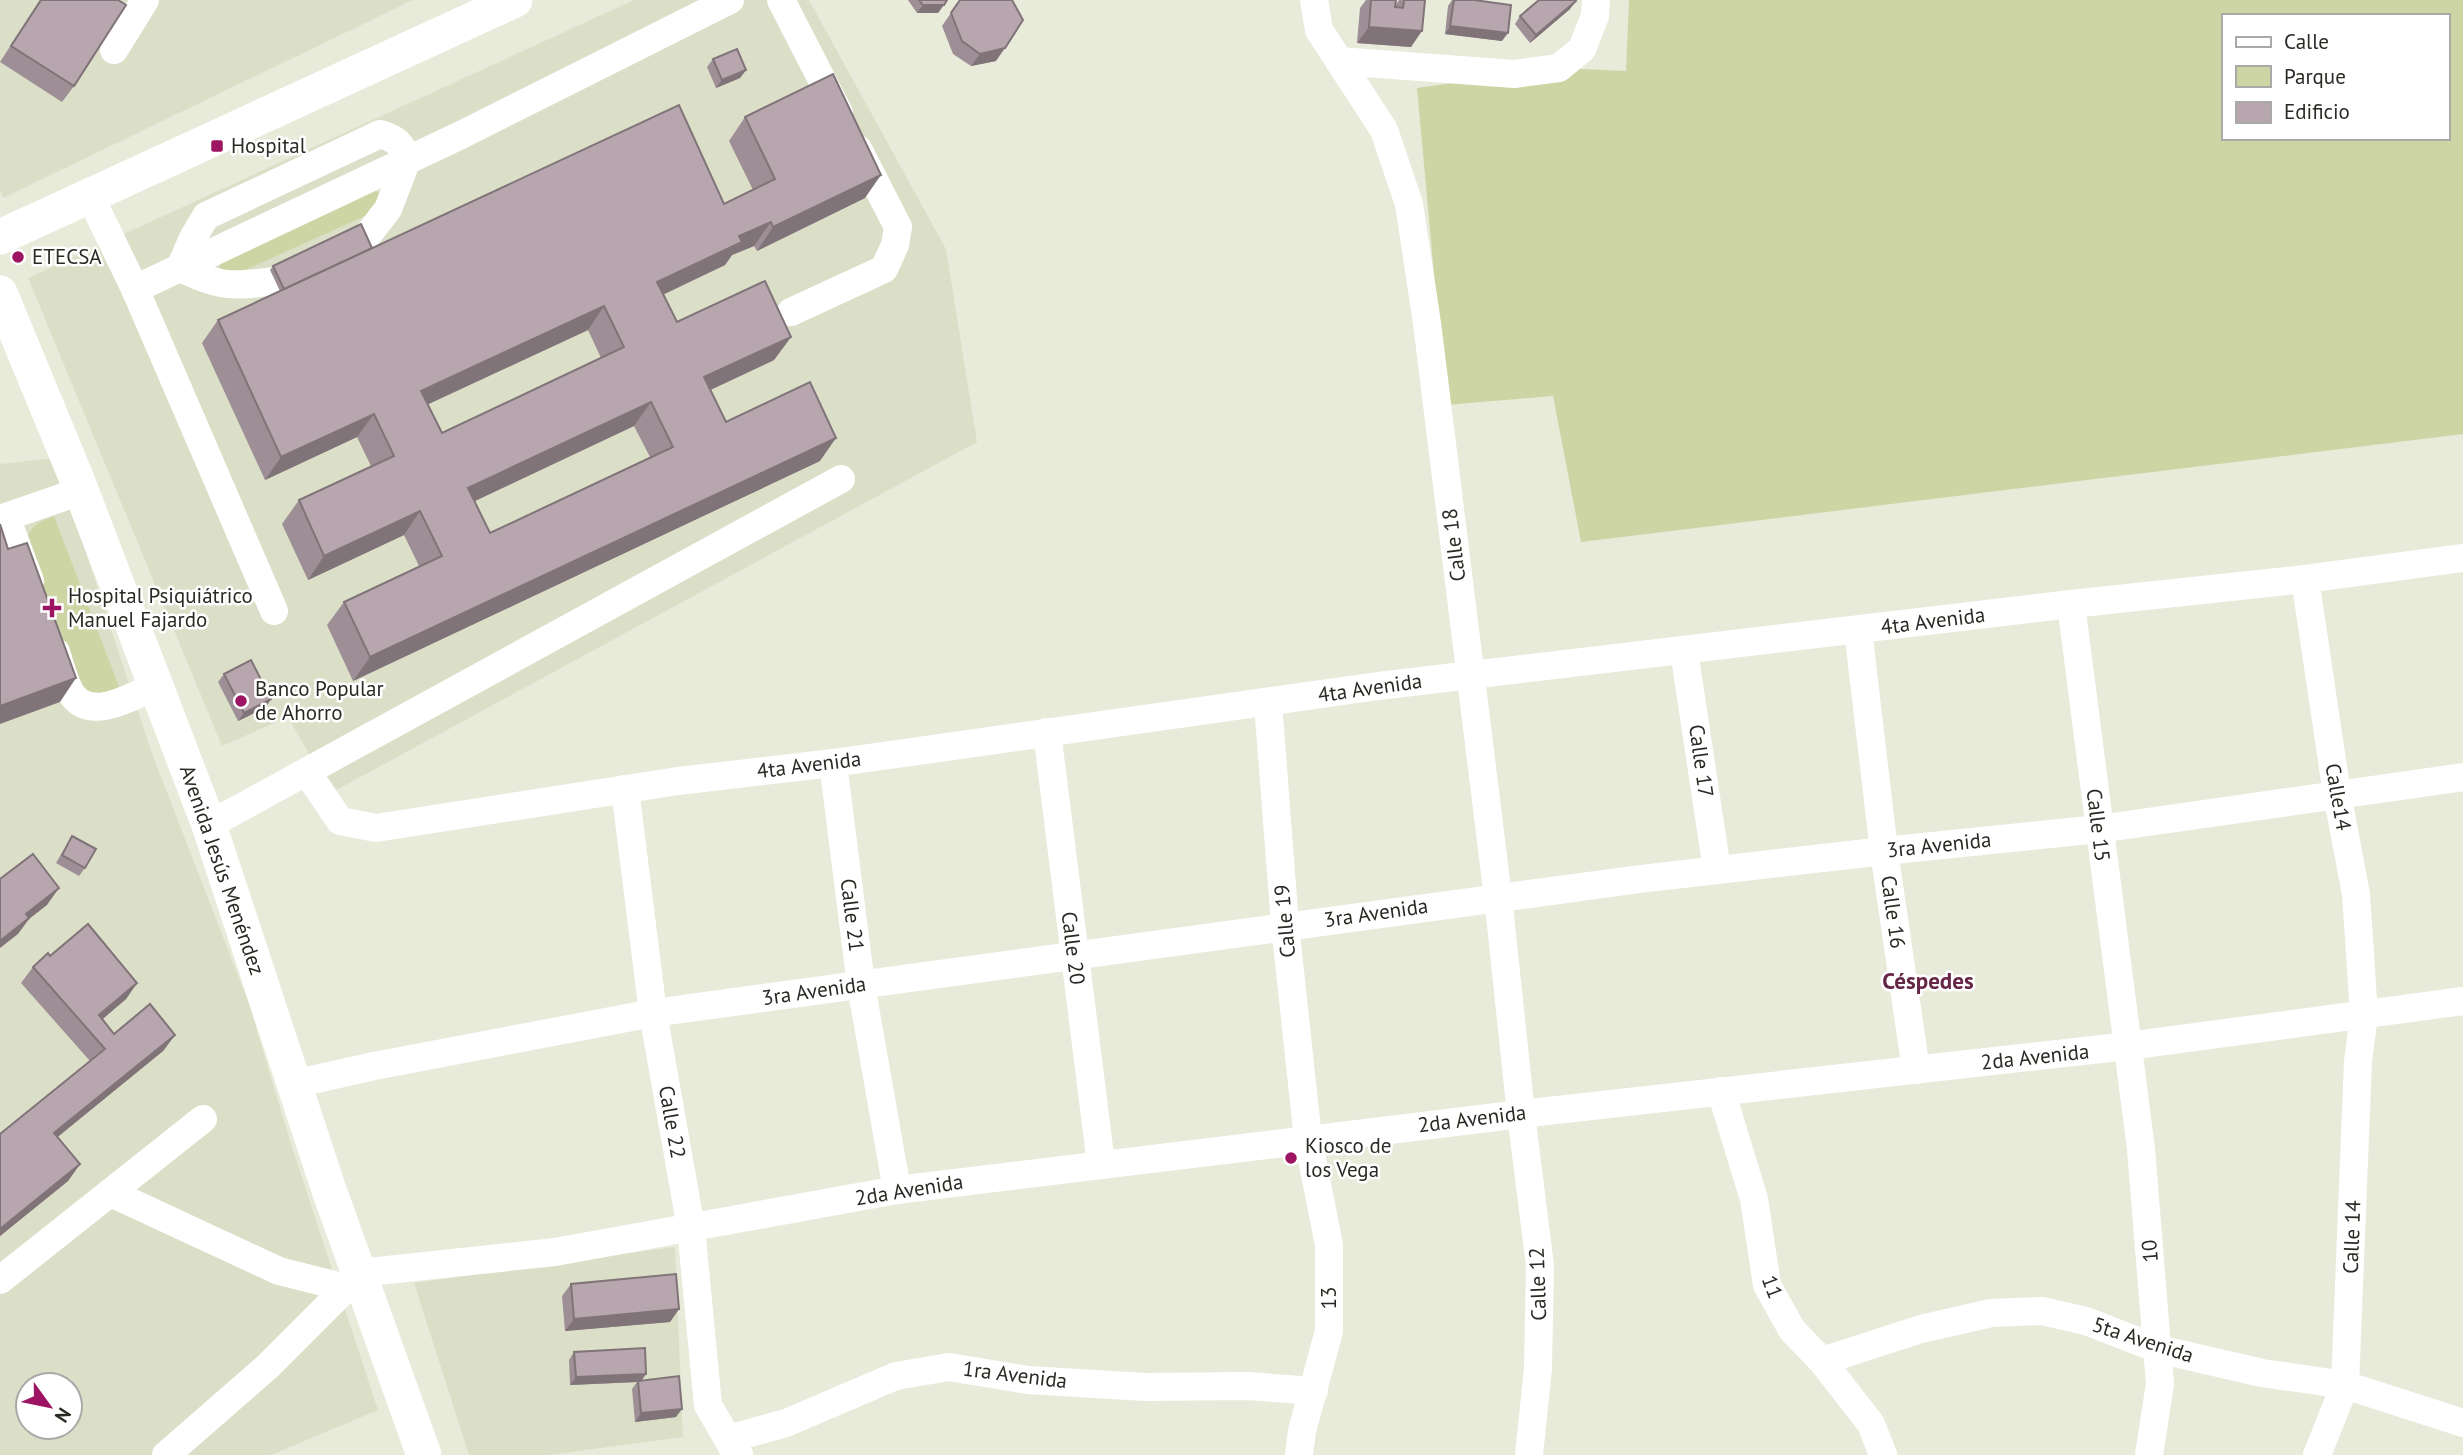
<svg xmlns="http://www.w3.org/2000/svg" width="2463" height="1455" viewBox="0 0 2463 1455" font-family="'PT Sans',sans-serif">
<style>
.built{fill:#dbdfc8;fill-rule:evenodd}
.green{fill:#cdd5a5;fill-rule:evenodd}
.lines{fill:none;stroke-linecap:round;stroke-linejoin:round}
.minor{stroke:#fff;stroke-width:28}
.major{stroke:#fff;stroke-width:35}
.wall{fill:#9d8f95;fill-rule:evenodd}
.shaded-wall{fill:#807479}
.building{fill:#b7a6ad;stroke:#807479;stroke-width:2;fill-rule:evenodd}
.poi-dot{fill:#9d1463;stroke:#fff;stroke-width:2.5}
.labels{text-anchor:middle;stroke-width:5;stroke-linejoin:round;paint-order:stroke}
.poi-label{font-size:21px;fill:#292a24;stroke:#fff;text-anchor:start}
.street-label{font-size:21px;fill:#292a24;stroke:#fff}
.neighbourhood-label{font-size:23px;font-weight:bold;fill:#662646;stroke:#fff}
</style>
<rect width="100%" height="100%" fill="#e8ebda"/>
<g class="built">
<path d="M0,0H413L3,198L0,189Z"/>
<path d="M634,0H809L946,249L977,442L331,793L288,717L222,746L28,278Z"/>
<path d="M55,458L151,751L249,1004L291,1144L378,1410L271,1455H0V464ZM28,1385H70V1427H28Z"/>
<path d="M675,1247L683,1437L549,1455H469L414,1283Z"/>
</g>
<g class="green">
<path d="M1629,0H2463V434L1581,542L1553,396L1446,405L1417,88L1559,68L1626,71ZM2223,16H2447V138H2223Z"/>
<path d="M374,189L380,194L376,211L234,275L219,270L220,264Z"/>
<path d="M54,516L121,692L83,695L27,542C29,525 40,522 54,516Z"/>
</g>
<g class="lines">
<g class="minor">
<path d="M781,0L839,113"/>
<path d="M1314,0L1319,30L1384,130L1409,204L1427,323L1498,897L1521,1114L1540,1266L1538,1368L1529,1455"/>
<path d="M114,50L145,0"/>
<path d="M1339,61L1514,74L1559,68L1582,49L1595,16L1596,0"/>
<path d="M90,196L135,289L274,611"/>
<path d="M275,281C229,287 222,287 180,268L193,238L206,216L380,134C397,139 402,144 407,160L388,209L364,240"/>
<path d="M135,289L461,135L730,0"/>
<path d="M791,312L884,269L895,245L898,227L858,149"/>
<path d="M6,517L30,581"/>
<path d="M0,519L81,491"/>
<path d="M2305,579L2337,794L2356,894L2364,1015L2358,1061L2345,1385L2317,1455"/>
<path d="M2071,604L2141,1149L2160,1384L2149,1455"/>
<path d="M1858,630L1884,851L1916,1070"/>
<path d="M1684,651L1717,870"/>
<path d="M56,652C60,664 64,681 71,693C90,723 133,696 156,686"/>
<path d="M1268,703L1285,925L1308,1139L1329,1245V1331L1302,1431L1299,1455"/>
<path d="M1047,732L1101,1164"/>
<path d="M833,763L861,985L897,1190"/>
<path d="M307,772L340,821L376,828L678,781L833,763L1378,686L2071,604L2305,579L2463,558"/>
<path d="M625,789L653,1013L691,1228L708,1405L734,1450L739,1455"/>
<path d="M209,825L841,479"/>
<path d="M294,1084L374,1066L653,1013L1640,879L1884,851L2099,829L2463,777"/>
<path d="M1721,1091L1754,1199L1767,1285L1792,1330L1822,1361L1871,1424L1883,1455"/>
<path d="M111,1193L279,1271L366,1293"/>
<path d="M359,1273L555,1252L897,1190L1521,1114L2128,1046L2463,1001"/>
<path d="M0,1280L203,1119"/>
<path d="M1822,1361L1921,1329L1991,1313L2042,1311L2086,1321L2158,1349L2262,1373L2345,1385L2463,1423"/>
<path d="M728,1439L786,1423L896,1376L949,1367L1028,1380L1145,1387L1248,1386L1314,1391"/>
<path d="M166,1455L267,1367L346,1288"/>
</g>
<g class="major">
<path d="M0,237L515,0"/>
<path d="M0,293L76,477L209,825L328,1187L424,1455"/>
</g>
</g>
<g class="wall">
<path d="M40,0H118L74,86L62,102L0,62Z"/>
<path d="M908,0H947L938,13H917Z"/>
<path d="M960,0L996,61L971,66L953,54L942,26Z"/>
<path d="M1366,0H1396L1395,6L1399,0H1425L1411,47L1357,43L1360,8Z"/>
<path d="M1452,0H1474L1502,41L1445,34L1448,6Z"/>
<path d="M1570,9L1530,43L1515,24L1520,16Z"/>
<path d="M713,59L746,70L740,78L716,88L707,67Z"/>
<path d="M745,117L865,198L757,251L754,246L732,255L725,265L663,295L677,322L791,337L774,360L710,390L726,422L820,461L353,681L327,625L344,602L419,566L404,535L308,580L282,524L299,500L371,466L357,437L265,480L202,343L218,320L280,291L270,270L273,266L372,248L724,204L753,190L729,141ZM588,330L601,358L442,433L428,404ZM634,426L650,457L490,533L474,501Z"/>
<path d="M224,674L271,699L265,708L238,721L218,682Z"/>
<path d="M72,836L85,868L79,876L56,863Z"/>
<path d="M50,956L137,983L126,999L103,1019L114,1034L175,1035L163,1051L57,1137L80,1164L68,1181L0,1236V1134L90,1061L21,983L33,967Z"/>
<path d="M571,1284L679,1309L670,1322L565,1331L562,1296Z"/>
<path d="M574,1352L646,1374L642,1380L676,1417L635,1422L632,1389L637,1382L570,1385L569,1360Z"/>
</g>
<g class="shaded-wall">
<path d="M1576,1L1570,9L1530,43L1536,35Z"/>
<path d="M923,5H944L938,13H917Z"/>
<path d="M1450,26L1508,33L1502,41L1445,34Z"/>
<path d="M1369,27L1422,31L1411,47L1357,43Z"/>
<path d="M1005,48L996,61L971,66L980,54Z"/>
<path d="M746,70L740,78L716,88L722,80Z"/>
<path d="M881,175L865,198L757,251L773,227Z"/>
<path d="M771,222L754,246L732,255L725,265L640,305L657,282L739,236Z"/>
<path d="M604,306L588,330L405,415L421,391Z"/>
<path d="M791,337L774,360L687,401L704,377Z"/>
<path d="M651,402L634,426L452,512L468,488Z"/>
<path d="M374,414L357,437L265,480L281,457Z"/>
<path d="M836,438L820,461L353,681L370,657Z"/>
<path d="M420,511L404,535L308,580L324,556Z"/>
<path d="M76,678L60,702L0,724V706Z"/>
<path d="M271,699L265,708L238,721L244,713Z"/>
<path d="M59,888L47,905L29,919L18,934L0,948V941L26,914Z"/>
<path d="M137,983L126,999L88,1031L99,1015Z"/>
<path d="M175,1035L163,1051L43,1149L54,1133Z"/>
<path d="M80,1164L68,1181L0,1236V1229Z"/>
<path d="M679,1309L670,1322L565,1331L574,1319Z"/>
<path d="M646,1374L640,1382L638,1381L637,1382L570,1385L576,1377Z"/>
<path d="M682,1409L676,1417L635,1422L641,1413Z"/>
</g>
<g class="building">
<path d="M41,0H118L126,5L74,86L11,46Z"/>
<path d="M919,0H947L944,5H923Z"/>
<path d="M960,0H1012L1023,20L1005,48L980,54L962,41L951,13Z"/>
<path d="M1371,0H1396L1395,7L1403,8L1404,0H1425L1422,31L1369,27Z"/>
<path d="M1454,0H1474L1511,5L1508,33L1450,26Z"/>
<path d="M1539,0H1575L1576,1L1536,35L1520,16Z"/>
<path d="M737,49L746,70L722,80L713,59Z"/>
<path d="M833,74L881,175L773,227L771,222L739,236L742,242L657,282L677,322L765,281L791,337L704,377L726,422L810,382L836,438L370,657L344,602L442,556L420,511L324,556L299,500L394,456L374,414L281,457L218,320L679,105L724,204L775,179L745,117ZM604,306L624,347L442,433L421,391ZM651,402L673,447L490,533L468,488Z"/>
<path d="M361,224L372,248L284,289L273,266Z"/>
<path d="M0,524L8,549L27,543L76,678L0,706Z"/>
<path d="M251,660L271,699L244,713L224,674Z"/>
<path d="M72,836L96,849L85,868L62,855Z"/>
<path d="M33,854L59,888L26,914L29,918L0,941V879Z"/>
<path d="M88,924L137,983L99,1015L114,1034L150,1004L175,1035L54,1133L80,1164L0,1229V1134L105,1049L33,967L48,953L50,956Z"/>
<path d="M676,1274L679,1309L574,1319L571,1284Z"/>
<path d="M645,1348L646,1374L576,1377L574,1352Z"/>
<path d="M679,1376L682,1409L641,1413L638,1381Z"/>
</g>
<g class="poi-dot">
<rect x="210" y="139" width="14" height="14" rx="3.5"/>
<circle cx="18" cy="257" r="7"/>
<path d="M48.5 597.5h7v7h7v7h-7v7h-7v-7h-7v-7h7z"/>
<circle cx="241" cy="701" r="7"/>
<circle cx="1291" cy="1158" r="7"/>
</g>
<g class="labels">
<g class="poi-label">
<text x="231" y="153">Hospital</text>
<text x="32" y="264">ETECSA</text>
<text x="68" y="603">Hospital Psiquiátrico<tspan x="68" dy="24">Manuel Fajardo</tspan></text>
<text x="255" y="696">Banco Popular<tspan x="255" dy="24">de Ahorro</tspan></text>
<text x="1305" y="1153">Kiosco de<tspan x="1305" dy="24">los Vega</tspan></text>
</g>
<g class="street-label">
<text transform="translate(1454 545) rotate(-97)" y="7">Calle 18</text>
<text transform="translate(1933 621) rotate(-7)" y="7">4ta Avenida</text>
<text transform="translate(1370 688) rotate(-8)" y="7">4ta Avenida</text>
<text transform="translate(1701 761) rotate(82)" y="7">Calle 17</text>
<text transform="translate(809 765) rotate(-7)" y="7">4ta Avenida</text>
<text transform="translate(2338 797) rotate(80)" y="7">Calle14</text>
<text transform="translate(2098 825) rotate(83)" y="7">Calle 15</text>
<text transform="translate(1939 845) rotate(-6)" y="7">3ra Avenida</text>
<text transform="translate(222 870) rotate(71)" y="7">Avenida Jesús Menéndez</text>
<text transform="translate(1893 912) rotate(82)" y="7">Calle 16</text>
<text transform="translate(1376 913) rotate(-8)" y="7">3ra Avenida</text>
<text transform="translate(852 915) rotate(83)" y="7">Calle 21</text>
<text transform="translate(1285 921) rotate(-95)" y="7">Calle 19</text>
<text transform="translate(1073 948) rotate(83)" y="7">Calle 20</text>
<text transform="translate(814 991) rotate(-8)" y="7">3ra Avenida</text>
<text transform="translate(2035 1057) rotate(-6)" y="7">2da Avenida</text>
<text transform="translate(1472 1119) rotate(-7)" y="7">2da Avenida</text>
<text transform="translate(672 1122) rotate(80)" y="7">Calle 22</text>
<text transform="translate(909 1190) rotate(-9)" y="7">2da Avenida</text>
<text transform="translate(2352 1237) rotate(-88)" y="7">Calle 14</text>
<text transform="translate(2150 1251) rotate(-95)" y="7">10</text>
<text transform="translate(1538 1284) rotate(-92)" y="7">Calle 12</text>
<text transform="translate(1772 1287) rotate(69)" y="7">11</text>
<text transform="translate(1329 1298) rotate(-90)" y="7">13</text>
<text transform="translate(2143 1340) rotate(18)" y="7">5ta Avenida</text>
<text transform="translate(1015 1375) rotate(7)" y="7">1ra Avenida</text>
</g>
<g class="neighbourhood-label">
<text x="1928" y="989">Céspedes</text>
</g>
</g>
<rect x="2222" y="14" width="228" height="126" fill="#ffffff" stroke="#a9aaa7" stroke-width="2"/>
<rect x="2236" y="37" width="35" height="10" fill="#ffffff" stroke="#a9aaa7" stroke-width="2"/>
<text x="2284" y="49" font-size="21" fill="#292a24">Calle</text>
<rect x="2236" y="66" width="35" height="21" fill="#cdd5a5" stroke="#a9aaa7" stroke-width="2"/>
<text x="2284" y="84" font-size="21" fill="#292a24">Parque</text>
<rect x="2236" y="102" width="35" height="21" fill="#b7a6ad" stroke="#a9aaa7" stroke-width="2"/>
<text x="2284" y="119" font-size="21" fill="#292a24">Edificio</text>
<g transform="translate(49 1406) rotate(123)"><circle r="33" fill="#ffffff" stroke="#a9aaa7" stroke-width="2"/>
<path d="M0-5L12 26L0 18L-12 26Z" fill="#9d1463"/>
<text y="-10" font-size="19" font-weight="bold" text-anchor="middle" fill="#292a24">N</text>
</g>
</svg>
